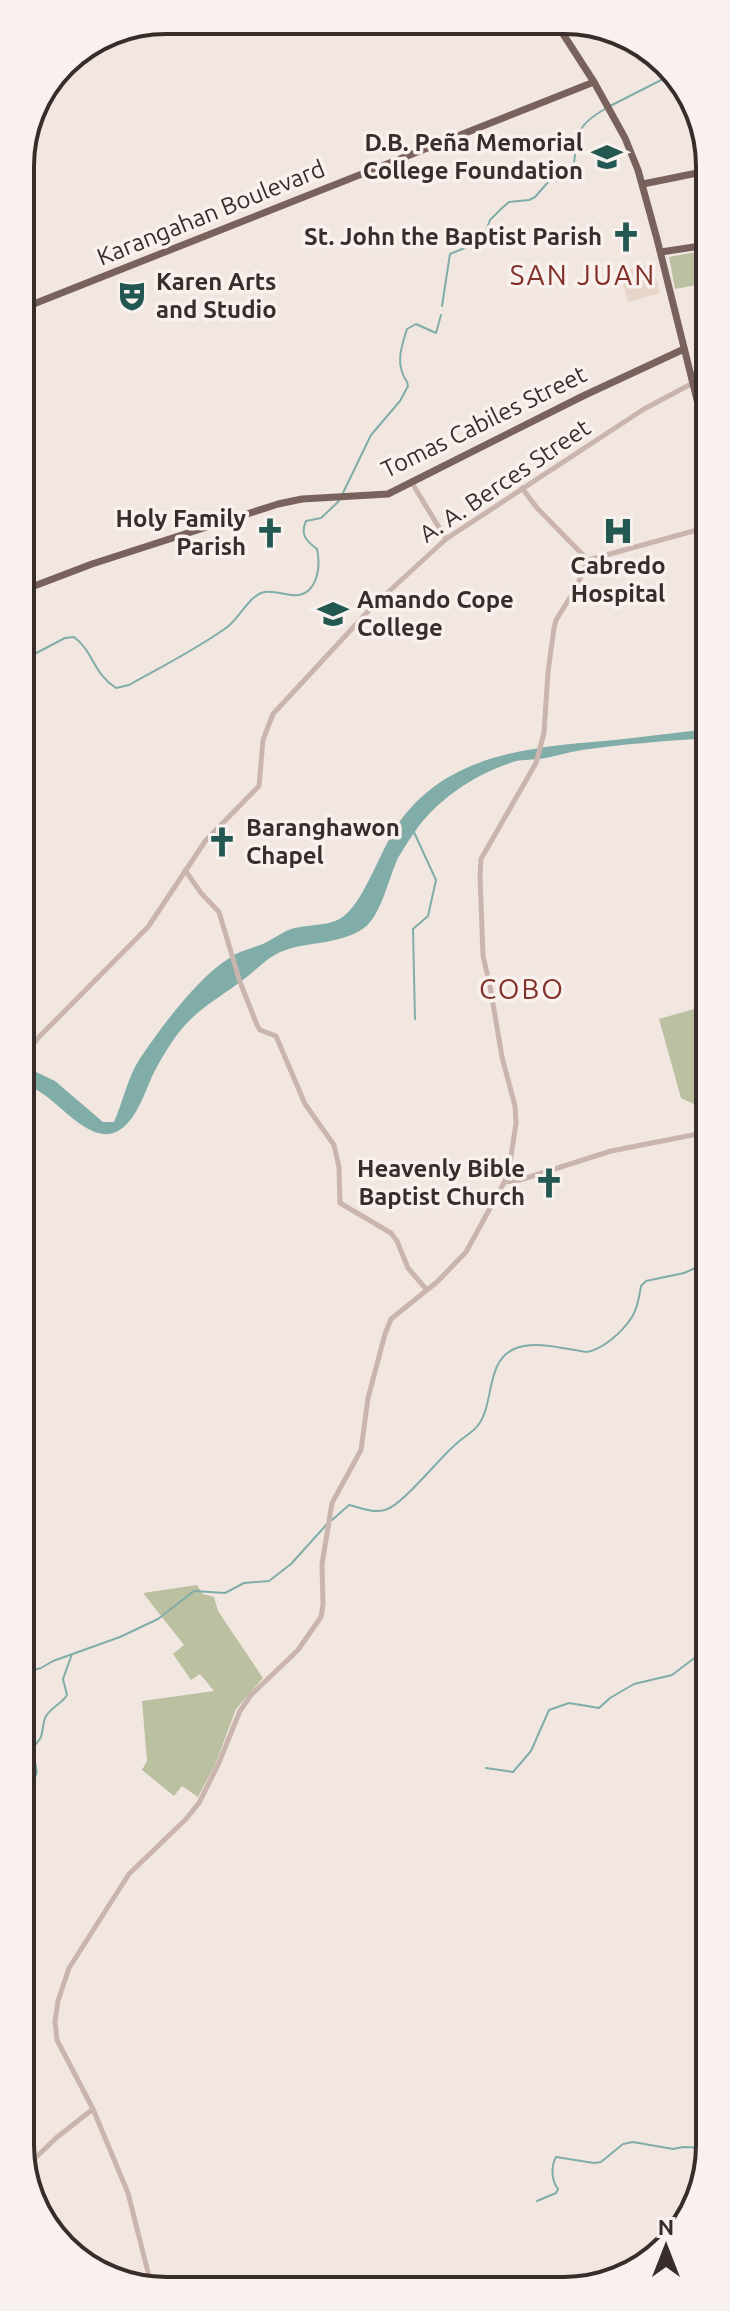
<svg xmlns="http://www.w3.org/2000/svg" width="730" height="2311" viewBox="0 0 730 2311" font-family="Ubuntu,sans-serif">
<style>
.green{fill:#bbc0a1}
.plaza{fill:#e8d5c9}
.water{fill:#81ada8}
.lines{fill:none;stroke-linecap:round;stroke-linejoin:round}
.stream{stroke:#81ada8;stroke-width:2}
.minor{stroke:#c9b5ad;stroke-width:5}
.major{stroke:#79625d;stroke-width:7}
.labels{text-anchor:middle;stroke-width:7;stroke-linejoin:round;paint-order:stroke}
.poi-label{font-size:24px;font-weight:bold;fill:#382d2b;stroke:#f9f1ed;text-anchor:end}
.street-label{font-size:24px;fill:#382d2b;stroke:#f9f1ed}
.quarter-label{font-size:28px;letter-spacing:2px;fill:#823029;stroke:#f9f1ed}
.rim{fill:none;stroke:#382d2b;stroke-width:4}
</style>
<rect width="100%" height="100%" fill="#f2e7e0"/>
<g class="green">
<path d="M707,250V283L675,289L669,257Z"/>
<path d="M708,1005V1103L694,1104L681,1098L659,1019Z"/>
<path d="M197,1585L203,1594L214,1597L218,1611L263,1678L236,1709L215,1765L198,1797L182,1786L174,1796L142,1770L147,1761L142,1701L214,1691L200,1674L191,1680L173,1654L184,1645L143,1593Z"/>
</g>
<path class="plaza" d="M652,263L660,293L628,302L620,272Z"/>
<path class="water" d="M708,729V738C666,741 623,744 582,750C568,752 554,757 540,759C530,760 520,759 510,763C474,775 435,801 414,833C408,841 403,850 398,858C389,877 381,916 364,928C340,945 309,941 283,951C267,957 258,969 244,979C225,994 204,1005 187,1023C175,1035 158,1063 151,1079C143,1097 132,1131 109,1134C78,1137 51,1088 21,1084V1069L36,1072L55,1081L103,1122H114C123,1102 127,1079 139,1060C161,1027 198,977 231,957C241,950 254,948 265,943C272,939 279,935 286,931C303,923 329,928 344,916C366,899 383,842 403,817C457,748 544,747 624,739C652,736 680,732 708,729Z"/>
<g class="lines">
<g class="stream">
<path d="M610,106L673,74"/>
<path d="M442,306L450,254L482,241L490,220L502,208L509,202L529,200L535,197L549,181C581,181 572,160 577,138C581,124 593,116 605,109"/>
<path d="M342,495L371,435L400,401L408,386L407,382C395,364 401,348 407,329L416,324L436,333L441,315"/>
<path d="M21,661L65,638L74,637C94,652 92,672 116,688L129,685C161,667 195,650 226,628C239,619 247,599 261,593C277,587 295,603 309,590C319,580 320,562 317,549C306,541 300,534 306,521L321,518L339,501"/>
<path d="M413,830L436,880L428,916L413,929L415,1019"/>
<path d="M332,1520L349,1505C361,1508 372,1513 385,1510C402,1506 440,1457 456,1444C463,1437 474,1432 479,1424C494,1403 486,1361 514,1349C534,1340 565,1349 586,1352C603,1350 623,1331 632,1317C638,1308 639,1297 641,1286L646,1281L684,1273L709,1262"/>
<path d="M22,1671H30L41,1668L53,1661L120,1637L158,1619L194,1591L225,1593L244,1583L269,1581L291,1564L327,1524"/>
<path d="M486,1768L513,1772L531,1751L549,1710L569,1703L599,1708L610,1698L634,1684L672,1675L709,1647"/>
<path d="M22,1785C49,1774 30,1766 34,1748C35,1744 39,1741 41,1737C43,1730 43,1724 45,1718C50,1707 61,1705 67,1695L63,1679L72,1654"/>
<path d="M537,2201L556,2193L558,2189C551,2180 551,2166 556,2157L594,2163L601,2162L623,2144L633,2142L673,2149L683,2147L710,2148"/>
</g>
<g class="minor">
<path d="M412,483L446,539"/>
<path d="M522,488L537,508L588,560"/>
<path d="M185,870L201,893L219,912L240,982L257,1025L260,1030L276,1036L305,1104L334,1145L339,1167L340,1203L391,1233L397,1241L408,1268L426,1289"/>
<path d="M21,1059L39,1037L148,927L206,840L259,786L263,740L273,714L373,606L446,539L644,409L693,383"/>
<path d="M505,1181L511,1182L523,1179L611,1151L708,1132"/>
<path d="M23,2170L56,2138L93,2109"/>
<path d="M152,2288L128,2193L93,2109L57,2040L55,2021L58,2001L69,1968L129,1874L186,1819L199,1803L218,1765L240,1711L251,1695L298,1650L321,1617L323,1605L322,1564L332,1503L361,1450L368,1398L385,1334L391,1319L437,1282L466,1252L505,1181L510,1163L516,1123L515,1106L502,1057L490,986L483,956L480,876L481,859L536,763L544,733L548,672L554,628L556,620L576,588L588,560L708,527"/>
</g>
<g class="major">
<path d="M556,23L594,82L625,138L638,170L657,239L708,444"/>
<path d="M643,184L707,171"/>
<path d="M661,252L707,245"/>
<path d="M21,309L594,82"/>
<path d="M21,591L92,564L278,504L302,499L388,494L583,396L684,349"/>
</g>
</g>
<defs>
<g id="university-bare" transform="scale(2.4)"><path d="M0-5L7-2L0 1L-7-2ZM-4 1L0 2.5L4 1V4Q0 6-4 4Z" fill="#235752" stroke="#f9f1ed" stroke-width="2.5" paint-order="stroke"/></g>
<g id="church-bare" transform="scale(2.4)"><path d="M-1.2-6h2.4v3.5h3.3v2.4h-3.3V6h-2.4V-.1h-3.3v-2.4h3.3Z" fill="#235752" stroke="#f9f1ed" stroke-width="2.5" paint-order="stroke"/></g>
<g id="theatre-bare" transform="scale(2.4)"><path d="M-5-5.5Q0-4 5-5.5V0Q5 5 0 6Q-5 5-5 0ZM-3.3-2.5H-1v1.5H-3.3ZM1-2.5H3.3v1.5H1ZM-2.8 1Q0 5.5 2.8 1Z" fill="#235752" stroke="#f9f1ed" stroke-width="2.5" paint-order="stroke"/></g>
<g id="hospital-bare" transform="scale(2.4)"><path d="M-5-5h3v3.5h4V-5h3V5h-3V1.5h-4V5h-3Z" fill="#235752" stroke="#f9f1ed" stroke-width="2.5" paint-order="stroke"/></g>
</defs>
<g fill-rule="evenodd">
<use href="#university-bare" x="607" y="157"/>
<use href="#church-bare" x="626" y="237"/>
<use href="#theatre-bare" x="132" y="296"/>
<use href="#hospital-bare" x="618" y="531"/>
<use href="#church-bare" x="270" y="533"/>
<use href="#university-bare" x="333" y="614"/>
<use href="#church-bare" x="222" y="842"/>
<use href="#church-bare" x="549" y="1183"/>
</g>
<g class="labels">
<g class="poi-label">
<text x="583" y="151">D.B. Peña Memorial<tspan x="583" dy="28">College Foundation</tspan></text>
<text x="602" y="245">St. John the Baptist Parish</text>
<text x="156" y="290" text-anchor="start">Karen Arts<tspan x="156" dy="28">and Studio</tspan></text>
<text x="246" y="527">Holy Family<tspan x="246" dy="28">Parish</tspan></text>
<text x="618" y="574" text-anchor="middle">Cabredo<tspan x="618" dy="28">Hospital</tspan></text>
<text x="357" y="608" text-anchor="start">Amando Cope<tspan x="357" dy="28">College</tspan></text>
<text x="246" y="836" text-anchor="start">Baranghawon<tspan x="246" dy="28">Chapel</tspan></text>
<text x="525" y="1177">Heavenly Bible<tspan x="525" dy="28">Baptist Church</tspan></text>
</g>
<g class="street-label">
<text transform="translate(211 213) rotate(-22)" y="8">Karangahan Boulevard</text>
<text transform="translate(484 422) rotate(-26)" y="8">Tomas Cabiles Street</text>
<text transform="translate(505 481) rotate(-34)" y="8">A. A. Berces Street</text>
</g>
<g class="quarter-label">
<text x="583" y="285">SAN JUAN</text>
<text x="522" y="999">COBO</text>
</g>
</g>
<path d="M0 0H730V2311H0ZM166 34H564A132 132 0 0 1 696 166V2145A132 132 0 0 1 564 2277H166A132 132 0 0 1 34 2145V166A132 132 0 0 1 166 34Z" fill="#f9f1ed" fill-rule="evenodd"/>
<path class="rim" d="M166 34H564A132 132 0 0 1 696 166V2145A132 132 0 0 1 564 2277H166A132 132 0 0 1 34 2145V166A132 132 0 0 1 166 34Z"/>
<g transform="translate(666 2247)" stroke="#f9f1ed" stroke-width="6" paint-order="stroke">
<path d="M0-6L14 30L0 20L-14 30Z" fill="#382d2b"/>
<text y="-12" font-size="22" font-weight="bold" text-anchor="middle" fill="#382d2b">N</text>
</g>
</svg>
